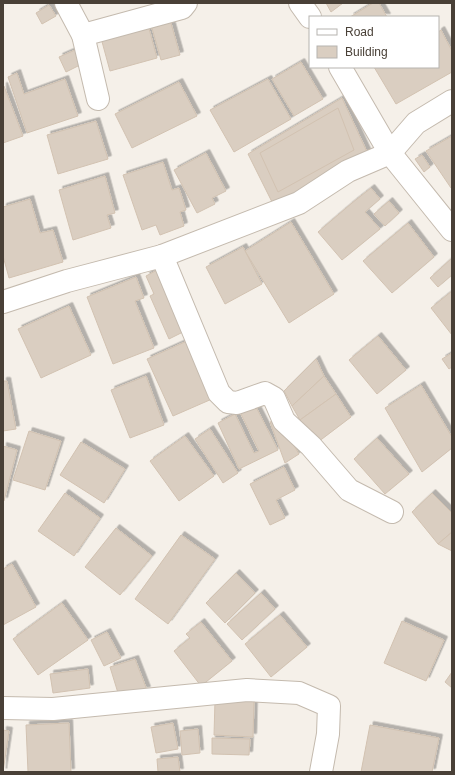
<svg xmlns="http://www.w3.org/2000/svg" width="455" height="775" viewBox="0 0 455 775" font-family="Helvetica,sans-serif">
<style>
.building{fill:#dacec1;stroke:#d2c2b1;filter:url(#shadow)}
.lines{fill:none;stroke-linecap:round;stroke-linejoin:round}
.minor-casing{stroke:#c4baae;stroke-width:24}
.minor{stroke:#fff;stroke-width:22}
</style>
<defs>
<filter id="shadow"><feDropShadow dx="3.5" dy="-3.5" stdDeviation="0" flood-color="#0004"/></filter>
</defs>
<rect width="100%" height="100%" fill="#f5f0e9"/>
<g class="building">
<path d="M326,3H343L331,12Z"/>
<path d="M373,3H379L387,17H350Z"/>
<path d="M49,5L56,16L42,24L36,13Z"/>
<path d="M169,16L180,55L161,60L150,21Z"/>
<path d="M148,25L157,58L110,71L101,38Z"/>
<path d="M441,30L452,51V72L396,104L374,67H438V32Z"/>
<path d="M75,50L82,64L66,72L59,57Z"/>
<path d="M301,62L323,99L294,116L272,79Z"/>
<path d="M17,73L24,94L65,79L78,116L27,133L8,77Z"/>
<path d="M268,79L291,119L234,152L210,110Z"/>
<path d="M179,82L197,116L132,148L115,114Z"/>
<path d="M3,86H4L23,136L3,143Z"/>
<path d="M342,98L368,154L274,206L248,154Z"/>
<path d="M338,108L354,150L278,192L260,153Z"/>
<path d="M96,121L108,159L58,174L47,135Z"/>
<path d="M452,136V187L451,188L426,151Z"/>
<path d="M206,153L226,191L212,198L215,204L197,213L174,170Z"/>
<path d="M422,155L430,167L424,172L415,159Z"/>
<path d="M163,162L172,190L179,188L186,210L180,212L184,226L160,235L156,225L142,230L123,175Z"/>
<path d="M105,176L115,213L107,215L111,228L73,240L59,190Z"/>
<path d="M371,188L380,199L365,212L380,229L342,260L318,232L352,203Z"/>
<path d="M30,199L40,233L53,230L63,262L9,278L3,256V207Z"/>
<path d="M389,201L399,213L385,226L374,214Z"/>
<path d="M291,222L334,294L289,323L245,251Z"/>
<path d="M408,223L434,257L392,293L363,261Z"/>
<path d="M243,247L262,284L225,304L206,267Z"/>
<path d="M452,258V275L438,287L430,278Z"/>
<path d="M159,269L187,330L169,339L150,296L154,294L146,276Z"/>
<path d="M136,277L144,298L135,301L154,348L113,364L87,297Z"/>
<path d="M452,291V335L431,308Z"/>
<path d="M69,306L91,355L41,378L18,329Z"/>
<path d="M378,336L406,370L377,394L349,360Z"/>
<path d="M187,341L212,399L173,416L147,359Z"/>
<path d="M452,353V367L449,369L442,359Z"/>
<path d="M316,359L324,376L292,406L284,391Z"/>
<path d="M146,376L164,425L130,438L111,390Z"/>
<path d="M324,376L336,394L300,420L292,406Z"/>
<path d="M3,381H7L16,429L3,431Z"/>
<path d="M421,385L452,437V448L422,472L385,408Z"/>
<path d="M336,394L351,417L318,442L300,420Z"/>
<path d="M255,405L278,450L239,469L218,423L235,414L254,453L259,451L240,412Z"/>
<path d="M279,420L299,454L285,463L270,422Z"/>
<path d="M210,429L238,473L223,483L195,439Z"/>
<path d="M29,431L61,441L45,490L13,480Z"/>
<path d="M185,436L214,476L179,501L150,461Z"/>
<path d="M377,438L409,474L385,494L354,459Z"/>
<path d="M81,442L125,469L104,503L60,475Z"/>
<path d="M3,446L17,450L4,501H3Z"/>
<path d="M284,467L295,490L276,500L285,518L270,525L250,484Z"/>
<path d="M65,493L100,518L74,556L38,531Z"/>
<path d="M432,493L452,513V532L438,544L412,512Z"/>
<path d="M116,528L152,556L120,595L85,567Z"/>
<path d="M452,532V551L438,544Z"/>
<path d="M181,535L215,559L168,624L135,599Z"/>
<path d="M12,564L36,607L3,625V569Z"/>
<path d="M236,573L255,593L225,623L206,603Z"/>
<path d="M261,593L275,609L242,640L227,624Z"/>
<path d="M62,603L88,640L38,675L13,639Z"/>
<path d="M280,615L307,647L271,677L245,644Z"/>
<path d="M402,621L444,640L426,681L384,663Z"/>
<path d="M201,622L232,661L201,686L174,651L190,638L186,634Z"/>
<path d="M107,632L121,658L104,666L91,640Z"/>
<path d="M135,659L147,690L118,693L110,667Z"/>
<path d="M88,669L90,688L53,693L50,674Z"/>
<path d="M452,672V688L445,682Z"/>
<path d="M215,700L254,701L253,737L214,735Z"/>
<path d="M69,723L71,772H28L26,725Z"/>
<path d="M173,723L178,749L156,753L151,727Z"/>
<path d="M370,725L439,738L432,772H361Z"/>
<path d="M198,729L200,753L182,755L180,731Z"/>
<path d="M3,730L9,731L3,772Z"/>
<path d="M212,738L250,739L249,755L212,754Z"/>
<path d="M178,757L180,772H158L157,759Z"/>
</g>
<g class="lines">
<g class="minor-casing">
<g id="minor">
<path d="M66,3L83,35L98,99"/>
<path d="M300,3L310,17"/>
<path d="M83,35L182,8L186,3"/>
<path d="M340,67L390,153L452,230"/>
<path d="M162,256L219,393L228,402L237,403L265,393L274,398L284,421L311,446L349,490L392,512"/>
<path d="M3,302L67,281L162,256L299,203L348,171L390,153L416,123L452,101"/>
<path d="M3,708L53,709L247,690L299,693L329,706L328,734L321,772"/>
</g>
</g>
<use href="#minor" class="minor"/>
</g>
<rect width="455" height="775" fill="none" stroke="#494037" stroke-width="8"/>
<rect x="309" y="16" width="130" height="52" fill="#ffffff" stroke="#b6b3af"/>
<rect x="317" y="29" width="20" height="6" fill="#ffffff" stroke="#b6b3af"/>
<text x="345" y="36" font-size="12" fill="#494037">Road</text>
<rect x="317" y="46" width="20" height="12" fill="#dacec1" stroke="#b6b3af"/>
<text x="345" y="56" font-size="12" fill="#494037">Building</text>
</svg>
